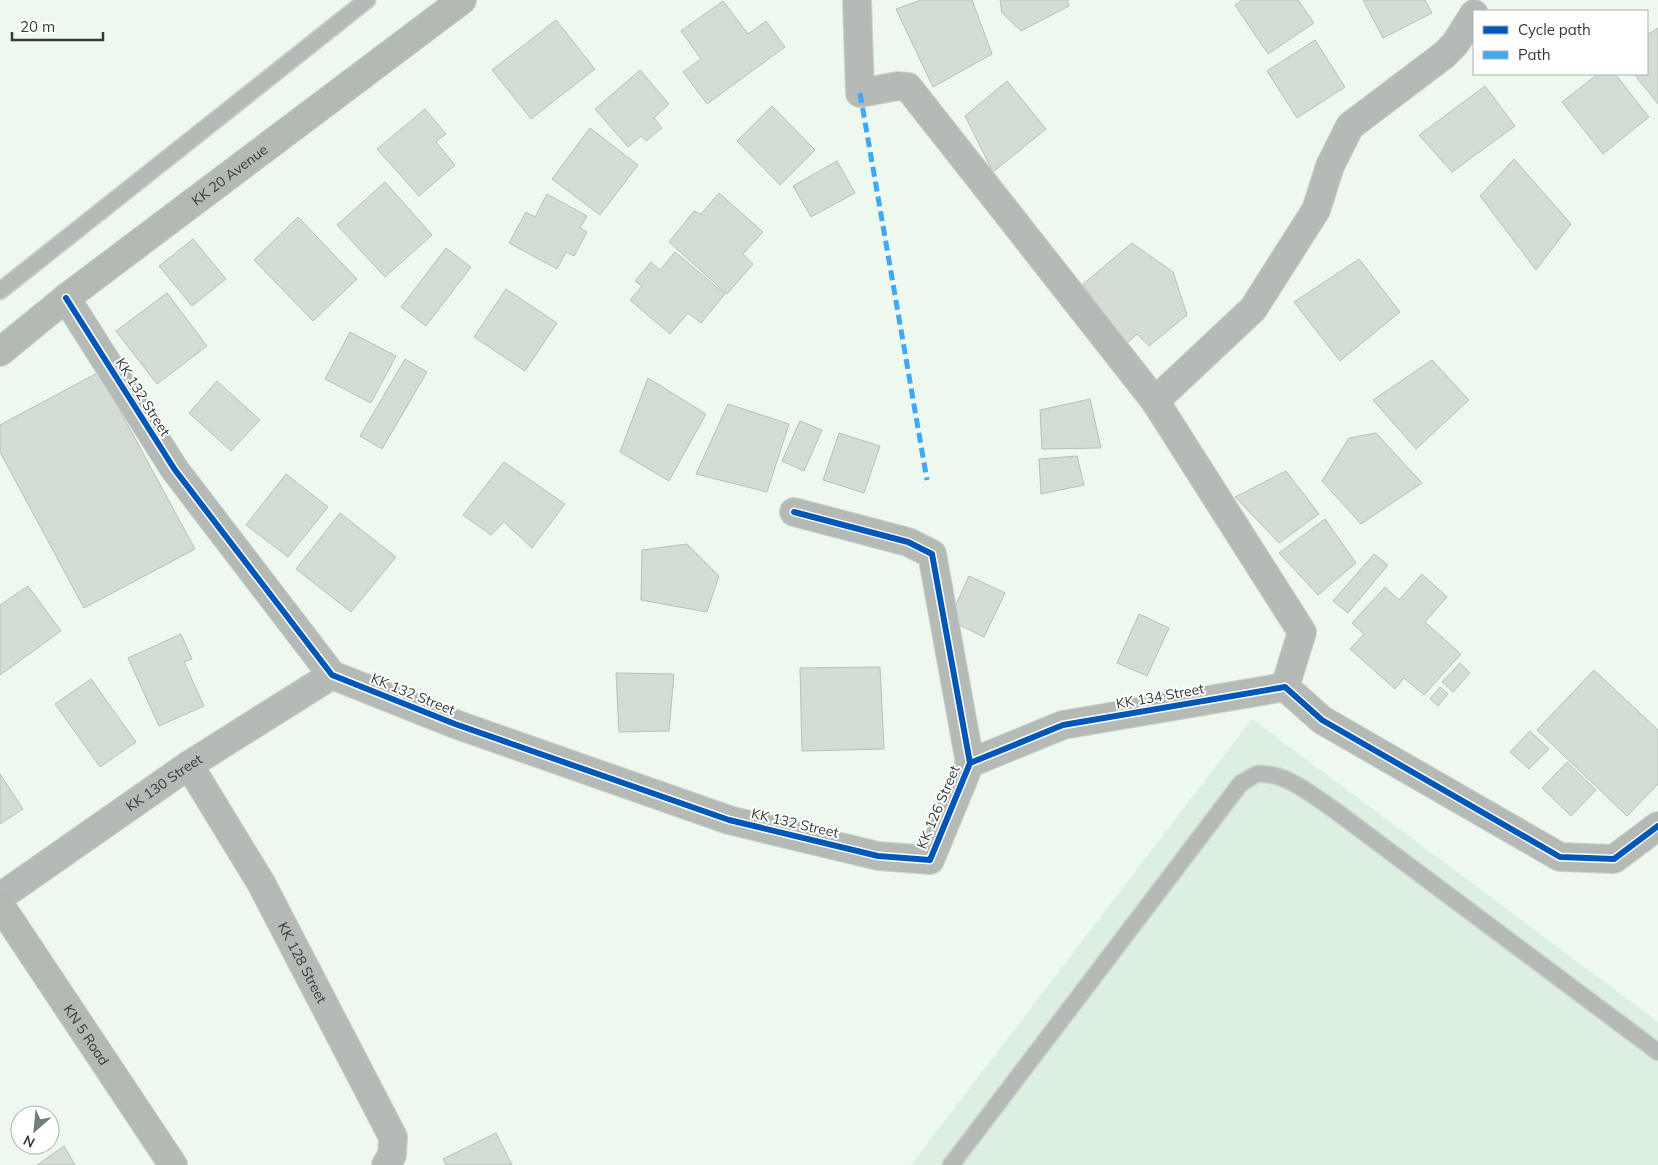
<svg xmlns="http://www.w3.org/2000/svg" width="1658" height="1165" viewBox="0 0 1658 1165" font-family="Mulish,sans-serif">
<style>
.built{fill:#ddefe1}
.building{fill:#d3dcd5;stroke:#b8c0ba}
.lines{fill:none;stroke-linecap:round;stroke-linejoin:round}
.service-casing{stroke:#ccd5ce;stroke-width:19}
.minor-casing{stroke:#ccd5ce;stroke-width:30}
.secondary-casing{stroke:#ccd5ce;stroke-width:30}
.service{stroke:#b6bab6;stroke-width:16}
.minor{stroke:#b6bab6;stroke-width:28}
.secondary{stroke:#b3bab4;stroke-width:28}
.quiet{stroke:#3fa9f5;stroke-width:5;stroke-dasharray:10 5;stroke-linecap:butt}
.cycleway-casing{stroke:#fff;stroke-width:9}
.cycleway{stroke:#0057b8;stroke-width:6}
.labels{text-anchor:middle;stroke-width:4;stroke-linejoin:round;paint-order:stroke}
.street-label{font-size:14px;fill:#333b35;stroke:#fff}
</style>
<rect width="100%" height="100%" fill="#edf8ef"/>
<path class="built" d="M1252,719L1658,1022V1165H911Z"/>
<g class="building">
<path d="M921,0H972L992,54L933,87L896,9Z"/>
<path d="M1000,0H1067L1069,6L1021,31L1002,13Z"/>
<path d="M1242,0H1298L1314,23L1268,54L1235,5Z"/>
<path d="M1363,0H1425L1432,13L1383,38Z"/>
<path d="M723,1L748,34L766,21L785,47L707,104L683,72L701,59L681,31Z"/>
<path d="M556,20L595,69L531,119L492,70Z"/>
<path d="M1658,28V104L1634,74H1647V35Z"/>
<path d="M1315,40L1345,87L1297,118L1267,71Z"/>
<path d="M640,70L669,104L654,118L662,128L646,141L641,136L628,147L595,109Z"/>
<path d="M1598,74H1615L1649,117L1603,154L1562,102Z"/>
<path d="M1007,81L1046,129L993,172L965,116Z"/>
<path d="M1485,86L1515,126L1452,172L1419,135Z"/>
<path d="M772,106L815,150L780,185L737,141Z"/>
<path d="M425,109L446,134L436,142L455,165L419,196L377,149Z"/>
<path d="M590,128L638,165L600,215L552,179Z"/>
<path d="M1514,159L1571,224L1536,270L1480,196Z"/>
<path d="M837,161L855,193L811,217L793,186Z"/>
<path d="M385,182L432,235L385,277L337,225Z"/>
<path d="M719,193L763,232L743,254L753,264L727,294L669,242L694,211L701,214Z"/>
<path d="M547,194L587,216L580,228L587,232L574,256L566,252L557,269L509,243L526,212L535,217Z"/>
<path d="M298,217L357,279L313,321L254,260Z"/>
<path d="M193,239L226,279L192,306L159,266Z"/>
<path d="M1132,243L1173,272L1187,315L1149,346L1137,334L1125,345L1083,284Z"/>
<path d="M446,248L471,267L426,326L401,307Z"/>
<path d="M675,252L725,294L701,323L688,313L670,334L630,300L642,286L635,281L651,262L660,270Z"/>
<path d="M1359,259L1400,312L1340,361L1294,302Z"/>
<path d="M506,289L557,323L525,371L474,337Z"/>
<path d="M167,293L207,346L157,384L116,331Z"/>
<path d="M350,332L396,356L371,403L325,379Z"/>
<path d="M405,359L427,372L382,449L360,436Z"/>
<path d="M1432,360L1469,400L1416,449L1373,400Z"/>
<path d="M99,372L195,549L84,608L0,452V425Z"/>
<path d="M648,378L706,414L669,481L620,452Z"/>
<path d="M217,381L260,420L231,451L189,413Z"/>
<path d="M1090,399L1101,448L1042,449L1040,410Z"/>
<path d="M728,404L789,424L767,492L696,474Z"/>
<path d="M800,421L822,430L804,471L782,461Z"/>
<path d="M839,433L880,446L864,493L823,480Z"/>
<path d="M1376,433L1422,483L1361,524L1322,481L1349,438Z"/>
<path d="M1077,456L1084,485L1041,494L1039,459Z"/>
<path d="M504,462L565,504L532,548L504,522L491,535L463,515Z"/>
<path d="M1286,471L1319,514L1279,543L1235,497Z"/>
<path d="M286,474L328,507L288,557L246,525Z"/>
<path d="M340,513L396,557L351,612L296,569Z"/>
<path d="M1325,519L1356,563L1318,595L1279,553Z"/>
<path d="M687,544L719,576L707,612L641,600L642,550Z"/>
<path d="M1374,554L1388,565L1348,613L1333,601Z"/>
<path d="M1422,574L1447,597L1425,622L1461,654L1424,695L1404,678L1395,689L1350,649L1364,634L1352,623L1385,587L1399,600Z"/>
<path d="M969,576L1005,593L984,637L949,620Z"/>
<path d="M28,586L61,631L0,675V605Z"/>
<path d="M1139,614L1169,628L1147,676L1117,663Z"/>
<path d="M181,634L192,659L184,662L204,706L159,726L128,658Z"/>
<path d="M1460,663L1470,673L1453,692L1442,682Z"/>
<path d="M880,667L884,749L802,751L800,668Z"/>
<path d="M1594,670L1658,730V784L1627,816L1537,730Z"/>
<path d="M616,673L674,674L669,731L619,732Z"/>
<path d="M91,679L136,742L100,767L55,704Z"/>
<path d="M1440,687L1448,694L1438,706L1430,699Z"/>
<path d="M1530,731L1549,749L1529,769L1510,752Z"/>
<path d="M1567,762L1596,790L1571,816L1542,788Z"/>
<path d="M0,774L23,809L0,824Z"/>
<path d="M496,1133L512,1165H446L443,1159Z"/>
<path d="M64,1146L75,1165H37Z"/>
</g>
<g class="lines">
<g class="service-casing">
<g id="service">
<path d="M0,291L367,0"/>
<path d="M951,1165L1241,783C1246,781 1253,775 1258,774C1285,772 1312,795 1333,809L1658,1052"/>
</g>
</g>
<g class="minor-casing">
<g id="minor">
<path d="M857,0L860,93L898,86L908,87L1155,401L1302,632L1285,687"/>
<path d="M66,298L175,470L332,675L455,724L729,820L878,856L930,860L970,763"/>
<path d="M1155,401L1253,309L1316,210L1330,166L1350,126L1444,55L1455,44L1474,14"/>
<path d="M794,512L908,542L932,554L970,763L1063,725L1285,687L1322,720L1560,857L1614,859L1658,826"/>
<path id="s1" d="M189,765L261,883L393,1137L392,1155L386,1165"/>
<path id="s2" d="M0,897L189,765L332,675"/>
</g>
</g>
<g class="secondary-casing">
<g id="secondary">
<path id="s3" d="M0,352L66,298L462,0"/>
<path id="s4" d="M0,905L173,1165"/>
</g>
</g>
<use href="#service" class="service"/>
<use href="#minor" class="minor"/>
<use href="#secondary" class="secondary"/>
<path class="quiet" d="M860,93L927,480"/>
<g class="cycleway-casing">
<g id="cycleway">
<path d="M66,298L175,470L332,675L455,724L729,820L878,856L930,860L970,763"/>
<path d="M794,512L908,542L932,554L970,763L1063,725L1285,687L1322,720L1560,857L1614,859L1658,826"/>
</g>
</g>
<use href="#cycleway" class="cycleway"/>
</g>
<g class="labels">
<g class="street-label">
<text dy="5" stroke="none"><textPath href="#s3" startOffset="290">KK 20 Avenue</textPath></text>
<text transform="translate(143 397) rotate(58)" y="5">KK 132 Street</text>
<text transform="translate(413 694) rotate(22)" y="5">KK 132 Street</text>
<text transform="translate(1160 696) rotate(-10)" y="5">KK 134 Street</text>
<text dy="5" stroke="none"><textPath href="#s2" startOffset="200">KK 130 Street</textPath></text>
<text transform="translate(938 807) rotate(-67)" y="5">KK 126 Street</text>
<text transform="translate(795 823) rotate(13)" y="5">KK 132 Street</text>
<text dy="5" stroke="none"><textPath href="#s1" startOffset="228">KK 128 Street</textPath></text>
<text dy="5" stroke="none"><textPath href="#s4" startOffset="156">KN 5 Road</textPath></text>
</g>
</g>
<rect x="1473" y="10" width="175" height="65" fill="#ffffff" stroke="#adb1ae"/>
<rect x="1483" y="26" width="25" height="8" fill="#0057b8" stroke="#adb1ae"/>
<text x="1518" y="35" font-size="15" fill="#333b35">Cycle path</text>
<rect x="1483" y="51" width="25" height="8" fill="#3fa9f5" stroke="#adb1ae"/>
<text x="1518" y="60" font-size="15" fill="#333b35">Path</text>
<g transform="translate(35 1130) rotate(207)"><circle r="24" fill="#ffffff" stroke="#adb1ae"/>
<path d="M0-4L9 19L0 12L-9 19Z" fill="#747d76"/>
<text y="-8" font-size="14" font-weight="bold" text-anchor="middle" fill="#333b35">N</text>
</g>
<path d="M12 32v8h91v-8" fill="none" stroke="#333b35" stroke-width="2.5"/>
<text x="20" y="32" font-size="15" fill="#333b35" stroke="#ffffff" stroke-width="4" paint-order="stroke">20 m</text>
</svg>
